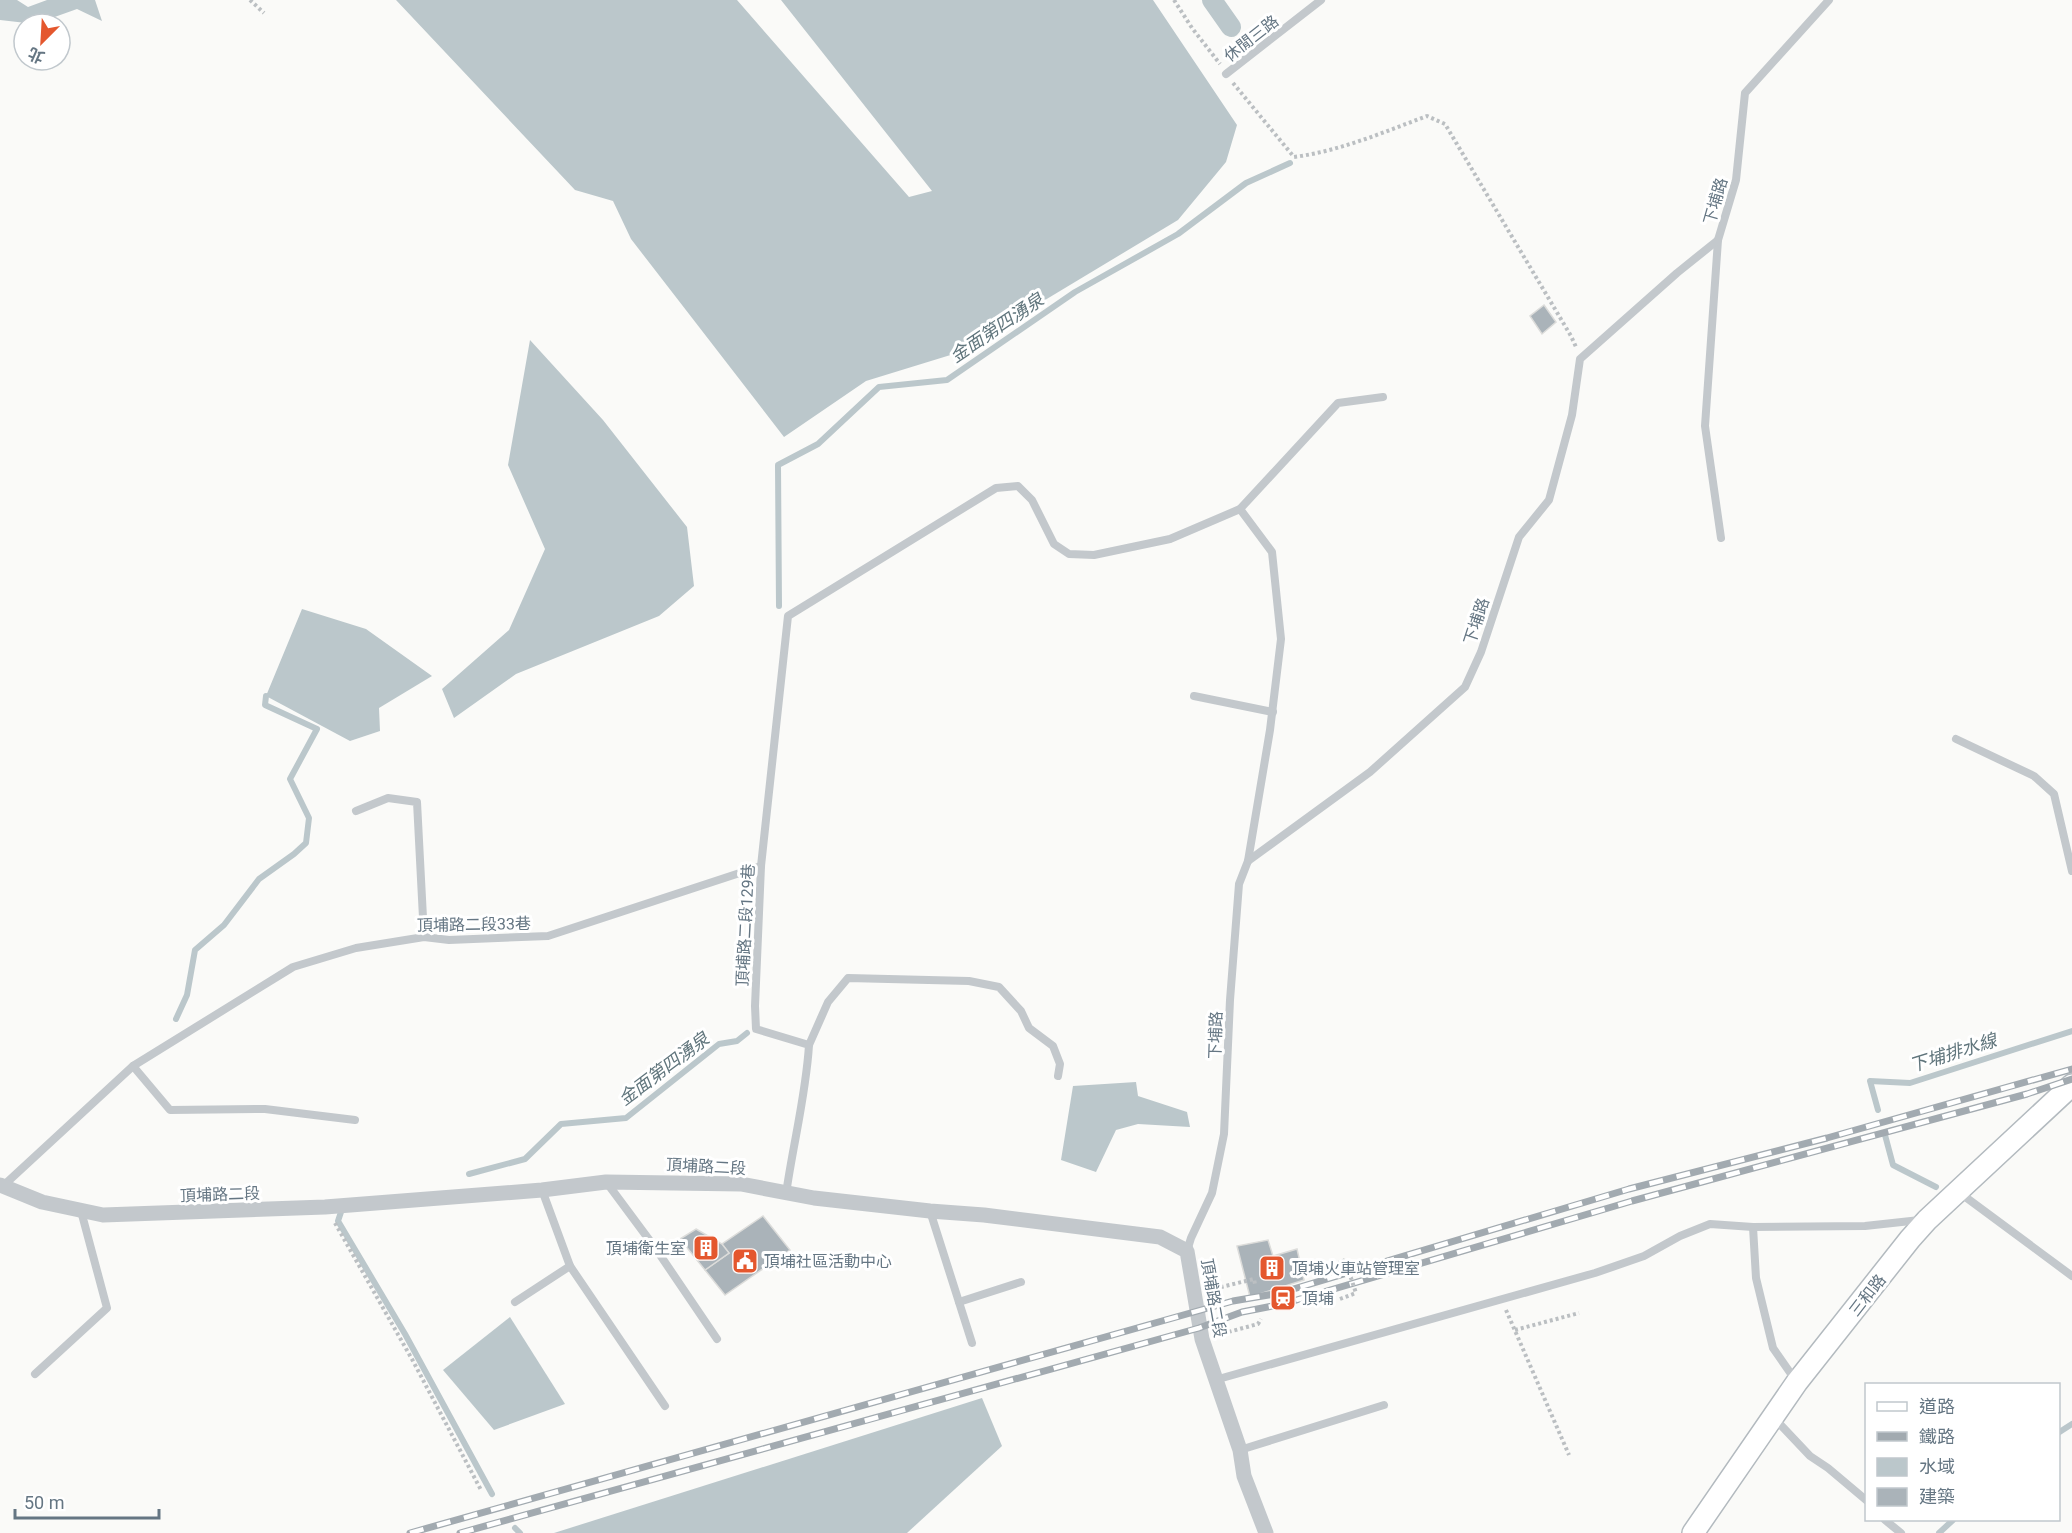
<svg xmlns="http://www.w3.org/2000/svg" width="2072" height="1533" viewBox="0 0 2072 1533" font-family="Roboto,'Noto Sans TC',sans-serif">
<style>
.water{fill:#bbc7cb}
.lines{fill:none;stroke-linecap:round;stroke-linejoin:round}
.stream{stroke:#bbc7cb;stroke-width:6}
.canal{stroke:#bbc7cb;stroke-width:20}
.building{fill:#aab3b9;stroke:#dcdcda;stroke-width:1.5}
.secondary-casing{stroke:#b3babf;stroke-width:24}
.path{stroke:#bbbfc2;stroke-width:4;stroke-dasharray:3 3;stroke-linecap:butt}
.service{stroke:#c3c8cc;stroke-width:8}
.minor{stroke:#c3c8cc;stroke-width:15}
.secondary{stroke:#fff;stroke-width:21}
.rail-casing{stroke:#a2aab0;stroke-width:7}
.rail{stroke:#fff;stroke-width:4.5;stroke-dasharray:14;stroke-linecap:butt}
.path-bridge{stroke:#bbbfc2;stroke-width:4;stroke-dasharray:3 3;stroke-linecap:butt}
.labels{text-anchor:middle;stroke-width:6;stroke-linejoin:round;paint-order:stroke}
.street-label{font-size:16px;fill:#657683;stroke:#fff}
.poi-label{font-size:16px;fill:#657683;stroke:#fff;text-anchor:start}
.water-label{font-size:18px;font-style:italic;fill:#60757c;stroke:#fff}
</style>
<rect width="100%" height="100%" fill="#fafaf8"/>
<g class="water">
<path d="M0,0H17L28,7L47,0H95L102,21L77,9L35,24L0,20Z"/>
<path d="M396,0H737L909,197L932,191L781,0H1153L1237,125L1226,162L1178,220L957,353L866,381L784,437L631,239L613,201L575,190Z"/>
<path d="M530,340L603,420L687,527L694,586L659,616L516,674L454,718L442,689L509,630L545,549L508,465Z"/>
<path d="M302,609L366,629L432,676L379,708L380,731L350,741L266,696Z"/>
<path d="M1136,1082L1138,1096L1187,1112L1190,1127L1138,1124L1116,1130L1096,1172L1061,1160L1073,1086Z"/>
<path d="M510,1317L565,1404L494,1430L443,1370Z"/>
<path d="M982,1398L1002,1446L907,1533H554Z"/>
</g>
<g class="lines">
<g class="stream">
<path d="M779,606L778,465L818,444L879,387L947,380L1075,292L1178,234L1246,183L1290,163"/>
<path d="M176,1019L187,995L195,950L224,925L259,879L294,854L306,843L309,818L290,779L317,729L265,705L266,696"/>
<path d="M1878,1110L1870,1081L1910,1083L2072,1031"/>
<path d="M1885,1135L1893,1165L1936,1187"/>
<path d="M469,1174L525,1159L561,1124L626,1118L719,1044L737,1041L747,1033"/>
<path d="M341,1212L338,1221L405,1334L492,1494"/>
<path d="M2058,1433L2072,1424"/>
<path d="M515,1528L520,1533"/>
<path d="M1939,1533L1953,1520"/>
</g>
<path class="canal" d="M1212,0L1231,27"/>
</g>
<g class="building">
<path d="M1544,305L1556,322L1542,334L1530,316Z"/>
<path d="M763,1216L790,1250L725,1295L705,1270L729,1253L722,1244Z"/>
<path d="M696,1229L722,1244L729,1253L705,1270L680,1239Z"/>
<path d="M1268,1240L1273,1256L1297,1249L1304,1280L1250,1297L1237,1246Z"/>
</g>
<g class="lines">
<g class="secondary-casing">
<path id="secondary" d="M1693,1533L1797,1382L1910,1239L1927,1220L2072,1085"/>
</g>
<g class="path">
<path d="M250,0L264,13"/>
<path d="M1174,0L1192,28L1220,64"/>
<path d="M1233,83L1294,157C1340,151 1384,132 1427,116L1445,124L1571,336L1576,347"/>
<path d="M335,1223L413,1361L481,1490"/>
<path d="M1337,1264L1345,1260"/>
<path d="M1209,1290L1254,1279L1255,1284"/>
<path d="M1340,1299L1356,1293"/>
<path d="M1506,1310L1569,1455"/>
<path d="M1515,1330L1579,1313"/>
<path d="M1217,1335L1258,1324L1261,1319"/>
</g>
<g class="service">
<path d="M1226,74L1321,0"/>
<path d="M1718,240L1705,426L1721,538"/>
<path d="M1240,509L1272,552L1281,639L1270,730L1248,861"/>
<path d="M1194,696L1273,712"/>
<path d="M1956,739L2034,776L2054,794L2072,871"/>
<path d="M356,811L388,798L417,802L424,937"/>
<path d="M809,1045L828,1002L848,978L969,981L999,987L1021,1011L1029,1028L1053,1046L1060,1064L1058,1076"/>
<path d="M133,1066L170,1110L265,1109L355,1120"/>
<path d="M607,1183L656,1249L717,1339"/>
<path d="M3,1186L133,1066L293,967L356,948L424,937L449,940L548,936L761,866"/>
<path d="M542,1190L570,1266L665,1406"/>
<path d="M1960,1193L2072,1276"/>
<path d="M786,1194C793,1144 806,1095 809,1045L756,1029L755,1006L761,866L788,616L996,488L1018,486L1032,500L1054,544L1069,554L1094,555L1170,539L1240,509L1338,403L1383,397"/>
<path d="M930,1211L972,1343"/>
<path d="M1753,1227L1756,1278L1773,1348L1796,1381"/>
<path d="M1187,1251L1191,1238L1212,1193L1224,1134L1230,1000L1239,884L1248,861L1370,772L1465,687L1481,652L1519,537L1549,500L1572,415L1580,359L1677,273L1718,240L1736,180L1745,93L1829,0"/>
<path d="M515,1302L570,1266"/>
<path d="M959,1302L1021,1282"/>
<path d="M35,1374L107,1308L81,1211"/>
<path d="M1215,1380L1595,1273L1644,1256L1680,1236L1710,1224L1753,1227L1865,1226L1920,1220"/>
<path d="M1775,1419L1810,1456L1828,1468L1866,1500"/>
<path d="M1240,1450L1384,1405"/>
<path d="M1885,1520L1901,1533"/>
</g>
<path class="minor" d="M0,1185L42,1202L103,1215L325,1207L542,1190L606,1182L741,1184L814,1198L930,1211L984,1215L1160,1237L1187,1251L1202,1339L1240,1450L1244,1476L1266,1533"/>
<use href="#secondary" class="secondary"/>
<g class="rail-casing">
<g id="rail">
<path d="M410,1533L1233,1301L1280,1293L1629,1189L1827,1138L2072,1069"/>
<path d="M460,1533L1199,1328L1242,1312L1283,1304L1632,1201L2027,1094L2072,1079"/>
</g>
</g>
<use href="#rail" class="rail"/>
<path class="path-bridge" d="M1345,1260L1356,1293"/>
</g>
<defs>
<g id="building-square" transform="scale(1.35)"><rect x="-9" y="-9" width="18" height="18" rx="4" fill="#e4572e" stroke="#fff"/><path d="M-4-6H4V6H1V3H-1V6H-4ZM-2.5-4.3h1.7v1.8h-1.7ZM.8-4.3h1.7v1.8H.8ZM-2.5-1h1.7V.8h-1.7ZM.8-1h1.7V.8H.8Z" fill="#fff"/></g>
<g id="civic-square" transform="scale(1.35)"><rect x="-9" y="-9" width="18" height="18" rx="4" fill="#e4572e" stroke="#fff"/><path d="M-.6-6.5H3V-4.5H.6V-3L4-1V1h2V6H-6V1h2V-1L-.6-3ZM-1.2 2.5V6h2.4V2.5Z" fill="#fff"/></g>
<g id="station-square" transform="scale(1.35)"><rect x="-9" y="-9" width="18" height="18" rx="4" fill="#e4572e" stroke="#fff"/><path d="M-3-6H3Q5-6 5-4V2Q5 4 3 4L4.5 6H3L1.5 4h-3L-3 6H-4.5L-3 4Q-5 4-5 2V-4Q-5-6-3-6ZM-3.5-4v3h7v-3ZM-3.5 1v1.5H-2V1ZM2 1v1.5H3.5V1Z" fill="#fff"/></g>
</defs>
<g fill-rule="evenodd">
<use href="#building-square" x="706" y="1248"/>
<use href="#civic-square" x="745" y="1261"/>
<use href="#building-square" x="1272" y="1268"/>
<use href="#station-square" x="1283" y="1298"/>
</g>
<g class="labels">
<g class="street-label">
<text transform="translate(1251 38) rotate(-38)" y="6">休閒三路</text>
<text transform="translate(1715 201) rotate(-74)" y="6">下埔路</text>
<text transform="translate(1476 621) rotate(-72)" y="6">下埔路</text>
<text transform="translate(474 924) rotate(-1)" y="6">頂埔路二段33巷</text>
<text transform="translate(745 925) rotate(-87)" y="6">頂埔路二段129巷</text>
<text transform="translate(1215 1035) rotate(-88)" y="6">下埔路</text>
<text transform="translate(706 1166) rotate(3)" y="6">頂埔路二段</text>
<text transform="translate(220 1194) rotate(-2)" y="6">頂埔路二段</text>
<text transform="translate(1867 1295) rotate(-52)" y="6">三和路</text>
<text transform="translate(1214 1298) rotate(80)" y="6">頂埔路二段</text>
</g>
<g class="poi-label">
<text x="686" y="1254" text-anchor="end">頂埔衛生室</text>
<text x="764" y="1267">頂埔社區活動中心</text>
<text x="1292" y="1274">頂埔火車站管理室</text>
<text x="1302" y="1304">頂埔</text>
</g>
<g class="water-label">
<text transform="translate(997 328) rotate(-34)" y="6">金面第四湧泉</text>
<text transform="translate(1953 1053) rotate(-17)" y="6">下埔排水線</text>
<text transform="translate(664 1069) rotate(-37)" y="6">金面第四湧泉</text>
</g>
</g>
<rect x="1865" y="1383" width="195" height="138" fill="#ffffff" stroke="#c1c8cd" stroke-width="1.5"/>
<rect x="1877" y="1402" width="30" height="9" fill="#ffffff" stroke="#c1c8cd" stroke-width="1.5"/>
<text x="1919" y="1413" font-size="18" fill="#657683">道路</text>
<rect x="1877" y="1432" width="30" height="9" fill="#a2aab0" stroke="#c1c8cd" stroke-width="1.5"/>
<text x="1919" y="1443" font-size="18" fill="#657683">鐵路</text>
<rect x="1877" y="1458" width="30" height="18" fill="#bbc7cb" stroke="#c1c8cd" stroke-width="1.5"/>
<text x="1919" y="1473" font-size="18" fill="#657683">水域</text>
<rect x="1877" y="1488" width="30" height="18" fill="#aab3b9" stroke="#c1c8cd" stroke-width="1.5"/>
<text x="1919" y="1503" font-size="18" fill="#657683">建築</text>
<g transform="translate(42 42) rotate(204)"><circle r="28" fill="#ffffff" stroke="#c1c8cd" stroke-width="1.5"/>
<path d="M0-4.5L10 22L0 15L-10 22Z" fill="#e4572e"/>
<text y="-9" font-size="16" font-weight="bold" text-anchor="middle" fill="#657683">北</text>
</g>
<path d="M15 1509v9h144v-9" fill="none" stroke="#657683" stroke-width="3"/>
<text x="24" y="1509" font-size="18" fill="#657683" stroke="#ffffff" stroke-width="4.5" paint-order="stroke">50 m</text>
</svg>
